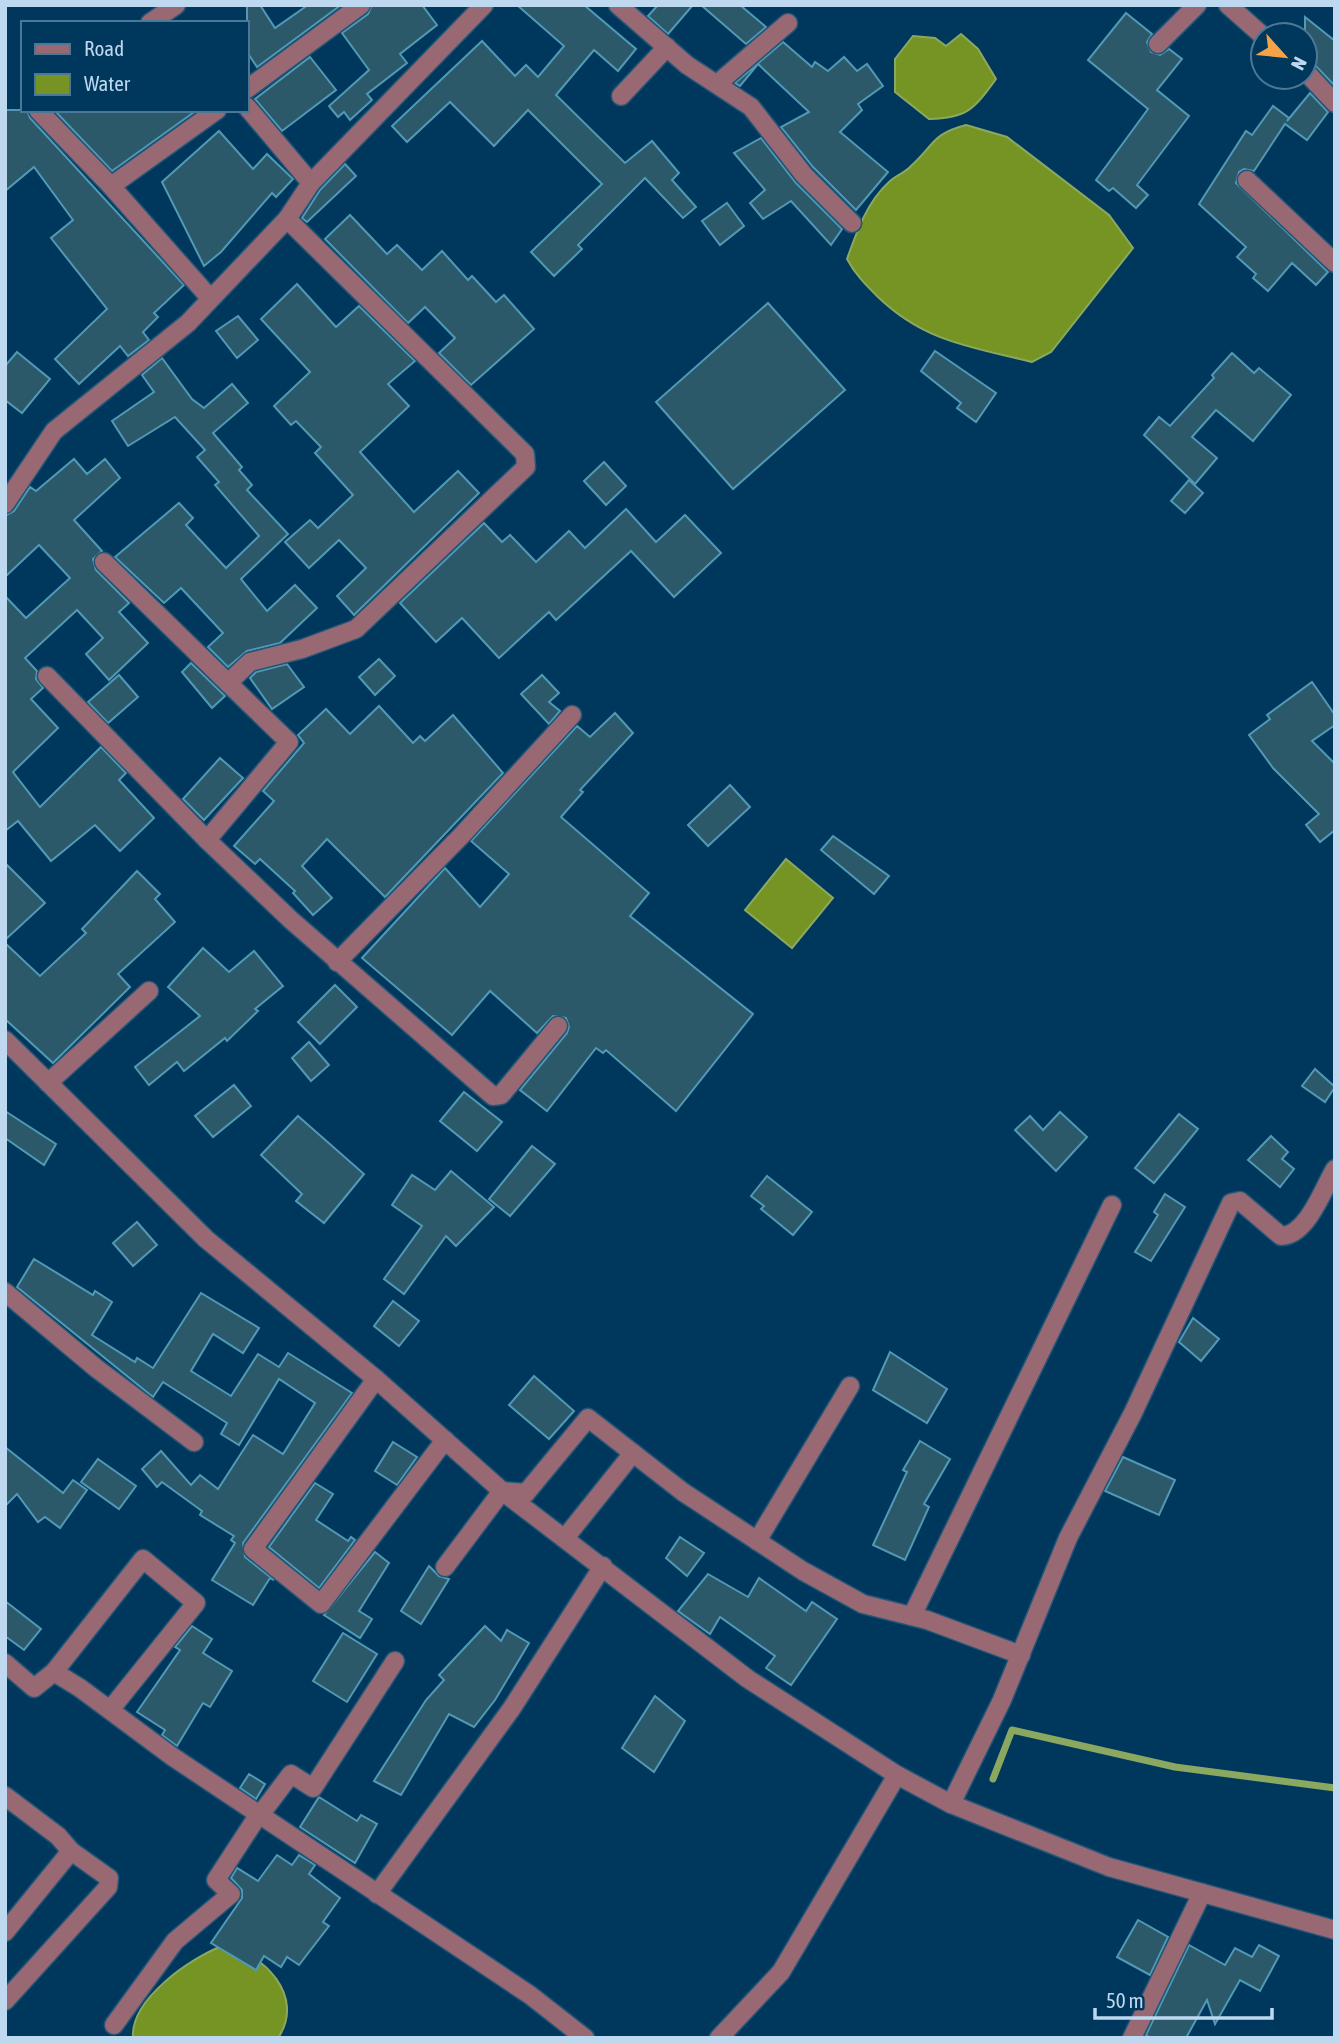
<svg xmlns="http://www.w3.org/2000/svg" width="1340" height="2043" viewBox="0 0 1340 2043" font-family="'Asap Condensed',sans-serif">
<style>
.water{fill:#759423;stroke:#8ba860;stroke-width:2}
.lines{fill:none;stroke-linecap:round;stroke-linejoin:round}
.stream{stroke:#8ba860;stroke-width:7}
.building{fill:#2c596a;stroke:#509ab5;stroke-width:2}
.minor-casing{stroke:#257;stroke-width:21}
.minor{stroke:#986873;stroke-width:18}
</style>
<rect width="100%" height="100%" fill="#00385d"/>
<g class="water">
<path d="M961,34L978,49L996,79C974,109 968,118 929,119L895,92V59L913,36L935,38L946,46Z"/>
<path d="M966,125L1007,137L1109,215L1133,248L1051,352L1032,362C972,347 924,342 877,296C865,284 855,274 847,259C857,231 867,202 889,182C895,176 905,173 911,166C935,144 932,134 966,125Z"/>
<path d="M786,859L833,898L792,948L745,910Z"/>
<path d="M222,1946C264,1952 306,1997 278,2038H133C130,1999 191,1958 222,1946Z"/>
</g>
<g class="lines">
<path class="stream" d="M993,1779L1012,1730L1175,1767L1335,1788"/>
</g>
<g class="building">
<path d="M247,5H260L275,28L308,5H341L257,67L247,52Z"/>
<path d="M372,5H422L437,25L400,54L407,63L367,94L372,100L350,120L344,112L338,117L329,106L369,70L342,33L368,14Z"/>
<path d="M517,5H584L636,49L618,71L594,50L556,95L625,163L652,141L679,173L672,180L696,207L683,218L645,178L578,245L582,249L554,276L531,252L602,184L528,110L494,146L450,102L407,142L392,126L482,41L515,76L526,65L538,77L564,46Z"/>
<path d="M658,5H693L668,34L648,16Z"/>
<path d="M701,5H740L766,27L746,44Z"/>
<path d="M1126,13L1152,34L1147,42L1151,52L1160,55L1169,49L1182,59L1157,90L1189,116L1137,185L1148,195L1136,208L1113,188L1109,191L1096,180L1148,109L1088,60Z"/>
<path d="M1305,17L1335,41V86L1313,63L1305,60Z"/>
<path d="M783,42L812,67L815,62L828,71L844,57L857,71L867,64L883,86L858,104L862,110L840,132L888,172L856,210L813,167L781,127L809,112L758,64L740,86L735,83Z"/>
<path d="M310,57L336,90L282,131L255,99Z"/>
<path d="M1310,93L1328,112L1307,140L1285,124L1254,171L1244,169L1239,172L1236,183L1328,272L1316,285L1292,263L1268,291L1253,278L1256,274L1237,257L1246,247L1199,204L1246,131L1252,135L1273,106L1289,118L1287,121Z"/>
<path d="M5,110H27L30,118L184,285L154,313L158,317L143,332L149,340L128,356L120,346L79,384L55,359L107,309L51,238L73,220L34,167L5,191Z"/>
<path d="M54,110H197L112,171Z"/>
<path d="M219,131L253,169L267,154L293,179L276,197L272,193L221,252L204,266L162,182Z"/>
<path d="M761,138L796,183L842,229L831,245L791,201L763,219L750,203L765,190L734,153Z"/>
<path d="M345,164L356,176L307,222L302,218L320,190Z"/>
<path d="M727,203L744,226L720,245L702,221Z"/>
<path d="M350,215L387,254L397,245L422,270L442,251L468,280L472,276L496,302L504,295L534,329L471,385L439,353L455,338L425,307L408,323L325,239Z"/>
<path d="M297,284L336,327L359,306L415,361L388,384L409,406L360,452L414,512L458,471L479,493L354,615L337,596L366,568L339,540L309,568L285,542L310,520L318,528L353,495L315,453L321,447L296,421L291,425L274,406L310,372L261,319Z"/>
<path d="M768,303L845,390L733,489L656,402Z"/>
<path d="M238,316L258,340L237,358L216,331Z"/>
<path d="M935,351L996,393L976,422L957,408L961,403L921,371Z"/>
<path d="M17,352L50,379L22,413L5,400V366Z"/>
<path d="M1232,353L1254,373L1259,368L1291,395L1253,441L1216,410L1192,437L1217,458L1195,484L1144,435L1159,417L1170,426L1214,378L1212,375Z"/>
<path d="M162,358L192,399L204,408L232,384L248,403L213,433L242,467L239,470L252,485L247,490L288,534L241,579L267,611L295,585L317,608L280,643L247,651L228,667L208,647L223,633L181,588L164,603L115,557L179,503L193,518L186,525L226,568L259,536L215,485L219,482L197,457L205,450L175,417L128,446L112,421L154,392L142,375Z"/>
<path d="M74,459L87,474L105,459L120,478L74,520L102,551L93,559L96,570L129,603L119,612L148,643L109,680L86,654L103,638L77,610L25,658L37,671L36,679L43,688L31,699L58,728L13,772L40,807L101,747L126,773L119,780L154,818L120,851L95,825L51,861L18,821L5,831V596L26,618L70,578L39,545L5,577V516L14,511L30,487L36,491Z"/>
<path d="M604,462L626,486L606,505L584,481Z"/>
<path d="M1189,480L1203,493L1185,513L1171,501Z"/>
<path d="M626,509L656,542L685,515L721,553L674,597L631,551L556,620L549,612L499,658L462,618L436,642L400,603L484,523L502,542L510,535L536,562L569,531L585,548Z"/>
<path d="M379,659L395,676L375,695L359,677Z"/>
<path d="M191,663L225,696L212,708L182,672Z"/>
<path d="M287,664L304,687L272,709L250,678L256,672Z"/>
<path d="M119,675L138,697L108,723L88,702Z"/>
<path d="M542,675L559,693L549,702L560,711L549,724L521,694Z"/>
<path d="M1312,682L1335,715V725L1312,741L1335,764V830L1320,842L1306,825L1319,814L1273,768L1249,735L1270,719L1267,715Z"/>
<path d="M379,706L413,743L420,736L425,741L453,715L503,773L385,897L327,839L302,866L332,898L313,915L293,893L295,891L260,859L255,864L234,846L274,801L263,791L304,743L298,735L326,709L350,734Z"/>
<path d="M615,713L633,733L580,790L583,792L561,817L649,893L630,916L753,1014L676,1111L606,1050L603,1053L596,1048L547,1111L520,1090L567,1033L569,1027L566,1018L553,1016L537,1033L490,991L452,1035L362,958L445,868L480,907L509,874L471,841L577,726L590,737Z"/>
<path d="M220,758L243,778L204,820L183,799Z"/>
<path d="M730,785L750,807L708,846L688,825Z"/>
<path d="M833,836L889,876L874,894L821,850Z"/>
<path d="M5,863L45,903L5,940Z"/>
<path d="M137,871L160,894L155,899L175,922L118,974L130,987L53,1063L5,1019V943L40,976L86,933L82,929Z"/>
<path d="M203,948L229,972L254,951L283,986L255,1009L258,1011L227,1041L225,1038L184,1071L177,1062L149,1085L135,1067L200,1016L168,987Z"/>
<path d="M335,985L357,1007L320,1044L298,1022Z"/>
<path d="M309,1042L329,1065L311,1081L292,1058Z"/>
<path d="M1315,1069L1335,1087L1325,1102L1302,1086Z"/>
<path d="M234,1085L251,1106L213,1137L195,1116Z"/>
<path d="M464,1092L502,1122L477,1151L440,1121Z"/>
<path d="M5,1111L56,1144L44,1165L5,1138Z"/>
<path d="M1060,1112L1087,1137L1056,1171L1015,1130L1030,1116L1043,1130Z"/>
<path d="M1179,1114L1198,1129L1154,1183L1135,1168Z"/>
<path d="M298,1116L364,1174L324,1223L296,1201L302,1194L261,1155Z"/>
<path d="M1271,1136L1288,1152L1282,1159L1294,1169L1280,1187L1248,1160Z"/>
<path d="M532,1146L555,1164L510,1216L489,1199Z"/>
<path d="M451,1171L494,1207L456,1246L446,1236L404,1294L384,1279L422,1226L392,1205L412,1175L435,1190Z"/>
<path d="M767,1176L812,1212L793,1235L761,1209L764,1206L751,1196Z"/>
<path d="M1165,1194L1185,1207L1151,1261L1135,1252L1158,1215L1154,1212Z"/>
<path d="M137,1222L157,1245L133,1266L113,1243Z"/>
<path d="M34,1259L93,1295L95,1291L112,1302L92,1335L135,1362L137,1358L153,1368L201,1293L259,1328L243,1353L213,1334L191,1371L231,1396L258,1354L279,1367L288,1353L352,1393L243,1543L245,1557L274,1580L270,1578L253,1605L212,1580L235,1543L231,1540L234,1536L200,1515L202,1511L162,1482L157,1487L142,1469L161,1451L191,1485L200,1475L218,1489L253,1435L283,1454L315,1403L279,1379L239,1445L221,1434L227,1423L163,1382L153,1397L17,1287Z"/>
<path d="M393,1301L419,1321L399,1346L374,1326Z"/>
<path d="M1193,1318L1219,1339L1201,1361L1179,1342Z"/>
<path d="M890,1352L947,1389L927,1423L873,1390Z"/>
<path d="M534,1376L574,1411L549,1439L509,1405Z"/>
<path d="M920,1441L950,1459L924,1504L929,1507L905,1560L873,1545L907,1472L903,1470Z"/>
<path d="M393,1442L417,1457L397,1485L375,1471Z"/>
<path d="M5,1447L63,1493L73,1480L87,1490L60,1528L45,1517L38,1522L17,1494L5,1506Z"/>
<path d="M1123,1457L1175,1480L1159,1515L1105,1491Z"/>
<path d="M98,1459L136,1486L119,1509L81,1482Z"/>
<path d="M315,1483L333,1494L316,1520L348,1541L351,1537L355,1540L319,1588L269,1547Z"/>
<path d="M680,1537L704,1553L687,1576L666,1558Z"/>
<path d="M375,1552L389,1563L359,1611L372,1619L360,1638L324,1615Z"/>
<path d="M429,1566L439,1576L449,1579L421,1624L401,1611Z"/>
<path d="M708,1574L748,1597L759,1578L806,1611L812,1602L837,1619L791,1685L766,1668L775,1656L720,1617L710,1634L678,1611Z"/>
<path d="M5,1601L41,1629L24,1650L5,1636Z"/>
<path d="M192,1626L212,1639L203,1653L232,1671L210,1707L203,1703L177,1746L162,1735L165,1730L137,1712L180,1650L175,1647Z"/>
<path d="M485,1626L501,1641L507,1630L529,1643L495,1700L474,1727L449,1714L401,1795L374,1781L426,1700L444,1680L439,1675Z"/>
<path d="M343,1633L377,1654L347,1702L313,1681Z"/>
<path d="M655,1696L685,1721L654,1772L622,1748Z"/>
<path d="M249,1774L265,1784L256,1799L240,1788Z"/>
<path d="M319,1797L357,1821L361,1815L377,1824L355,1863L300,1827Z"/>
<path d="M277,1855L292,1865L299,1855L315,1865L309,1874L340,1898L323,1922L329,1926L299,1965L287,1957L281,1967L264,1956L256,1970L211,1943L242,1898V1890L231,1878L237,1868L258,1881Z"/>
<path d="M1138,1920L1168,1937L1150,1975L1117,1957Z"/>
<path d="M1189,1945L1225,1965L1235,1948L1252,1957L1259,1945L1279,1956L1260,1991L1240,1980L1215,2024L1207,2000L1186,2038H1151L1146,2035Z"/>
</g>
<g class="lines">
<g class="minor-casing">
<g id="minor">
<path d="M618,5L687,65L751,107L804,175L852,223"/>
<path d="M1228,5L1263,36"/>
<path d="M150,23L176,5"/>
<path d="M1158,44L1197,5"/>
<path d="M1305,71L1335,103"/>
<path d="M717,84L788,23"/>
<path d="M247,89L361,5"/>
<path d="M621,96L667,47"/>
<path d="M247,107L311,183"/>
<path d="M38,110L111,186L210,298"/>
<path d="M1247,180L1335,263"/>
<path d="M111,186L217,110"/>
<path d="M5,504L54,431L188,323L287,219L311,183L484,5"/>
<path d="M104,562L228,683L250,662L302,649L356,629L526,467L525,454L287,219"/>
<path d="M47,676L207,840L291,920L493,1096L501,1095L558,1026"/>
<path d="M207,840L289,742L228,683"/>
<path d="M337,962L461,836L572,715"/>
<path d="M5,1040L206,1239L376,1379L502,1491L748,1679L897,1775L951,1804L1109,1867L1335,1930"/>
<path d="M48,1083L149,991"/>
<path d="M5,1292L96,1368L194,1442"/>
<path d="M376,1379L253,1549L321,1604L445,1440"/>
<path d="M565,1538L633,1453"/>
<path d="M757,1541L850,1386"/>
<path d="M445,1567L502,1491L526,1493L588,1418L683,1492L803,1571L863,1604L927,1620L1021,1655"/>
<path d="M912,1616L1112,1205"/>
<path d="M5,1663L34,1688L54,1672L80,1688L173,1757L530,1995L585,2038"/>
<path d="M54,1672L143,1559L196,1603L110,1710"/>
<path d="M5,1796L58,1836L71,1851L5,1932"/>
<path d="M951,1804L1002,1700L1068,1538L1133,1413L1231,1203L1240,1201L1281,1236C1307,1236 1323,1189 1335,1169"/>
<path d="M260,1815L291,1774L313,1788L395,1661"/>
<path d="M377,1894L512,1708L603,1566"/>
<path d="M5,2001L108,1887L109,1878L71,1851"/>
<path d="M114,2025L175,1941L231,1894L216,1880L259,1814"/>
<path d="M719,2038L781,1972L897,1775"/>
<path d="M1132,2038L1202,1893"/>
</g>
</g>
<use href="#minor" class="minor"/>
</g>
<rect width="1340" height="2043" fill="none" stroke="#bed8ef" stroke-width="14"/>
<rect x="21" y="21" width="228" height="91" fill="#00385d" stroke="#4c7897" stroke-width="2"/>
<rect x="35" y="44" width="35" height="10" fill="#986873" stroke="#4c7897" stroke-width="2"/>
<text x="84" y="56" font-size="21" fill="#bed8ef">Road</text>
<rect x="35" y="74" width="35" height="21" fill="#759423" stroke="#4c7897" stroke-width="2"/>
<text x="84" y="91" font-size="21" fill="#bed8ef">Water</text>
<g transform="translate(1284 56) rotate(117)"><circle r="33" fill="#00385d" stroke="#4c7897" stroke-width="2"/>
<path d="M0-5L12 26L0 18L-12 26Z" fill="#f6a248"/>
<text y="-10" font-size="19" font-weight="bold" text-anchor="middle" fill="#bed8ef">N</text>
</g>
<path d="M1095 2008v10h177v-10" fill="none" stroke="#bed8ef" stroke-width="3.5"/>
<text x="1106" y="2008" font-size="21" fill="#bed8ef" stroke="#00385d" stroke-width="5" paint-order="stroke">50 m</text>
</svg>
